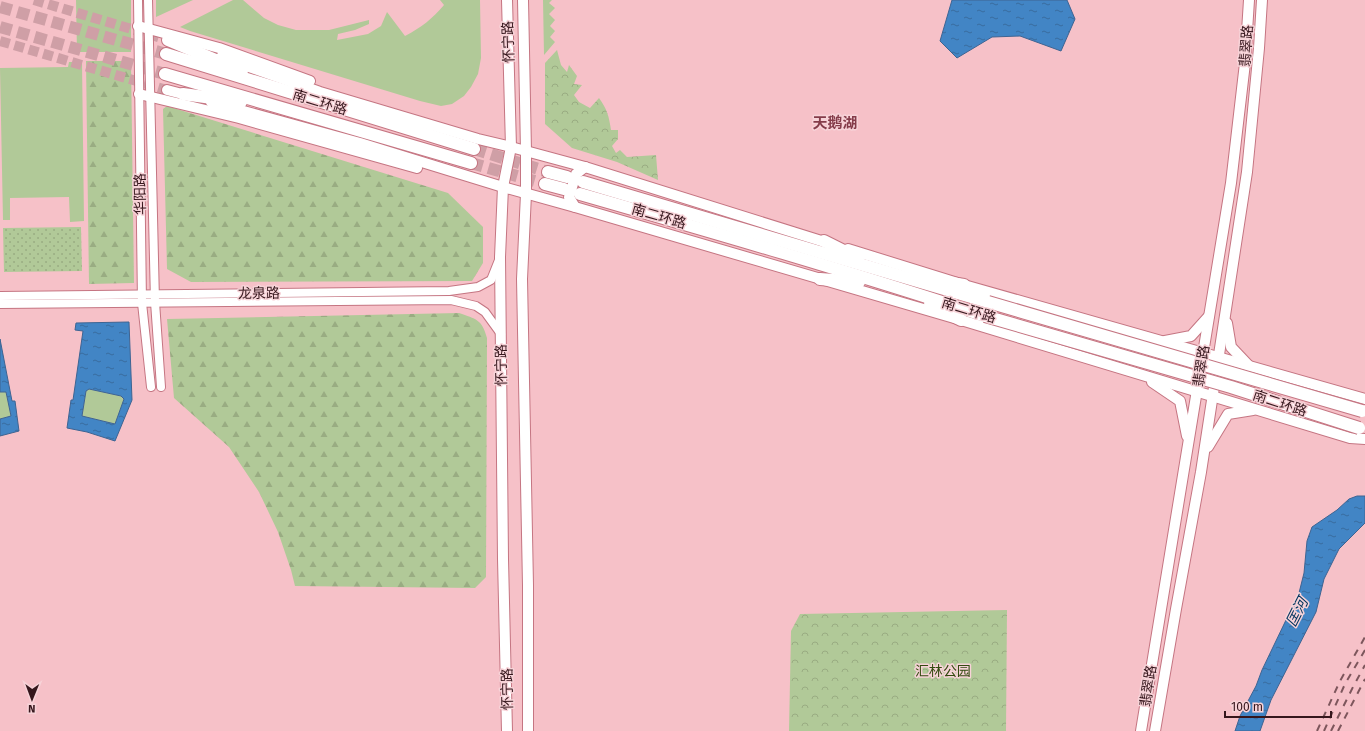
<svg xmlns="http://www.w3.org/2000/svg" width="1365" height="731" viewBox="0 0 1365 731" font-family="'Fira Sans','Noto Sans SC',sans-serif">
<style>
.grass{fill:#b1c998}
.forest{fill:url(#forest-firs)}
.park{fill:url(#park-crowns)}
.garden{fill:url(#garden-dots)}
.water{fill:url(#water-ripples);stroke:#3e6492;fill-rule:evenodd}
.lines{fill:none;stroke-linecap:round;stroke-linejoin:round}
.major-tunnel{stroke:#cf9fa6;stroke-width:10;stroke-dasharray:10 5;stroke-linecap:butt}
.highway-tunnel{stroke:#cf9fa6;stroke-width:12;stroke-dasharray:12 6;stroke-linecap:butt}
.minor-casing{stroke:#c57582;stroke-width:10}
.major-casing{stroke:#c57582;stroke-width:12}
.highway-casing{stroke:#c57582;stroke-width:14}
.minor{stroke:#fff;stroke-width:8}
.major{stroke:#fff;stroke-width:10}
.highway{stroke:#fff;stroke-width:12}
.rail{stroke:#7d565c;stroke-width:2;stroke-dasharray:7 7;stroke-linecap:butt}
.highway-bridge-casing{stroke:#c57582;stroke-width:14;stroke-linecap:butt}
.highway-bridge{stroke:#fff;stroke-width:12}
.labels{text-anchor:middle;stroke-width:3;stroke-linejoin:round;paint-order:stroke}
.street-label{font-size:14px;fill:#35161c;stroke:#f7d3d8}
.park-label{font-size:14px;fill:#334b10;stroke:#f7d3d8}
.neighbourhood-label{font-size:15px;font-weight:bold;fill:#853c4a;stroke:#f7d3d8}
.water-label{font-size:15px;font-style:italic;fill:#00335d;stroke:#f7d3d8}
</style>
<defs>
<pattern id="forest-firs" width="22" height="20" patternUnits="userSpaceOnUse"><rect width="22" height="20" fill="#b1c998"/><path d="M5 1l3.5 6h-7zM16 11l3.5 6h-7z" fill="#99ac82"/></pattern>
<pattern id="park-crowns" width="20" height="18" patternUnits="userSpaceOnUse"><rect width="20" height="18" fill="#b1c998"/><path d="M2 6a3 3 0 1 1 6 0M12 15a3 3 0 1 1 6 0" fill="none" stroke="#99ac82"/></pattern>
<pattern id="garden-dots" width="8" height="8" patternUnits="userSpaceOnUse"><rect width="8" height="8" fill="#b1c998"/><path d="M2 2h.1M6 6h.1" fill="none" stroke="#99ac82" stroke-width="1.8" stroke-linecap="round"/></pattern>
<pattern id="water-ripples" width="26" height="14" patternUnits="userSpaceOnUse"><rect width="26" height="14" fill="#4285c5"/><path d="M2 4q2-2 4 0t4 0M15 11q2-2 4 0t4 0" fill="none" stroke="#386c9f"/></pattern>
</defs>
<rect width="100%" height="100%" fill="#f6c1c8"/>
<g class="grass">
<path d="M76,0H131V52H77Z"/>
<path d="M156,0H193L156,17Z"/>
<path d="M233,0H243L264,18L278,25L296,30H329L369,20V24L355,30L338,34L337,40L368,34L381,26L387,12L405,36C422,27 432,19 444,5L440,0H480L481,58L478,74L471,87L464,96L452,104L441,106L420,101L190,31L180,27Z"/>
<path d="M543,0H552L549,3L555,8L549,14L555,20L550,26L555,31L550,37L555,42L544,55Z"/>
<path d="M69,62H82L84,221L70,222L69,197L10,198V220H3L0,68L68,67Z"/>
<path d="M89,389L121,396L124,400L115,424L82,416L86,391Z"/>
<path d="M3,391L6,392L11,416L0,419V392Z"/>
</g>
<g class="forest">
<path d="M86,61H131L134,283L89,284Z"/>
<path d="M167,106L448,193L483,227V263L472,281L191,282L167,269L163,109Z"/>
<path d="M459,313C476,319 482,319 487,338L486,577L475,588L295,586L291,570L278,532L259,492L229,447L174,398L167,319Z"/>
</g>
<g class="park">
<path d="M557,50L561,65L567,72L569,65L577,76L574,84L582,85L574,95L579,102L590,108L599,98C607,109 609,116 611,130H618V139L612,146L616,153L620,150L627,157L656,155L658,180L617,162L572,148L545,124V63Z"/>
<path d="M1007,610L1006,731H789L791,631L800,614Z"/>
</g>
<path class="garden" d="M81,227L82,271L4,272L3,228Z"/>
<g class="water">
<path d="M952,0H1067L1075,19L1061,51L1020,36L992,37L957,58L940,41Z"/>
<path d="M129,322L132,400L115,441L87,432L67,428L71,400H73L83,331L75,330L76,323ZM89,389L121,396L124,399L115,424L82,416L86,391Z"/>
<path d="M0,339L12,401H15L19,431L0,436V419L11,416L6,392H0Z"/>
<path d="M1357,496H1365V523L1339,549L1324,579L1316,612L1271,700L1260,731H1235L1240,716L1256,686L1262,670L1299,593L1304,573L1307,541L1312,527L1337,510L1349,499Z"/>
</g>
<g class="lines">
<g class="major-tunnel">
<path d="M34,0L165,39"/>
<path d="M0,41L167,90"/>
</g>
<g class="highway-tunnel">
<path d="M0,7L166,54"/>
<path d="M0,27L165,74"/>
<path d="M474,149L548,172"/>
<path d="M471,163L545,184"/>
</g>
<g class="minor-casing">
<g id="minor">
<path d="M138,0L142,303L151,387"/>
<path d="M148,0L155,302L161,387"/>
<path d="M0,296L449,291L478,287L491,280L499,260"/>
<path d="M0,304L451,300L476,306L485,312L501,334"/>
</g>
</g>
<g class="major-casing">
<g id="major">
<path d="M507,0L511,147L503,187L500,257L503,559L507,731"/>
<path d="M523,0L526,151V194L522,279L528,585V731"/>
<path d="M138,26L219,48L310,81"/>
<path d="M221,57L320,92L478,139L511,147L585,167L831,244"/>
<path d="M167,90L190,96"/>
<path d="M139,94L239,118L417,168"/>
<path d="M211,102L360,143L503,187L575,207L961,320L1350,438L1365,439"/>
<path d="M575,207L569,197L576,174L585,167"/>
<path d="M848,249L964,285L1365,399"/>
<path d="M1227,323L1231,347L1249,366"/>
<path d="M1165,341L1191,336L1209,316"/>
<path d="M1152,382L1180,401L1187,436"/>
<path d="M1208,447L1228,414L1253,410"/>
<path d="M1141,731L1231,183L1245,63L1249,0"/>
<path d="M1155,731L1176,609L1201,472L1247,172L1259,48L1262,0"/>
</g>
</g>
<g class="highway-casing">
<g id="highway">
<path d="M168,40L242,71"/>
<path d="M166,54L474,149"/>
<path d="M165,74L471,163"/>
<path d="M183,94L241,102"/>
<path d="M548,172L567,177"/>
<path d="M583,182C718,221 853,263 988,302"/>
<path d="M545,184L564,189"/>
<path d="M580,194C716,233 851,272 985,316"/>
<path d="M824,241L858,258"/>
<path d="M820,279L859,282"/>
<path d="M938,281L964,285"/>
<path d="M930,304L961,320"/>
</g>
</g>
<use href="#minor" class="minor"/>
<use href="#major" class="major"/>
<use href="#highway" class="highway"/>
<g class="rail">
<path d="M1317,731L1340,681L1365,637"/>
<path d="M1324,731L1345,684L1365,650"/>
<path d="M1331,731L1353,687L1365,665"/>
<path d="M1338,731L1365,679"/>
</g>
<g class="highway-bridge-casing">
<g id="highway-bridge">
<path d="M988,302L1362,411"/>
<path d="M985,316L1231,387L1359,428"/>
</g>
</g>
<use href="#highway-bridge" class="highway-bridge"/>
</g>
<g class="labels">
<g class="street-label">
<text transform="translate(508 42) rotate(-92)" y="5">怀宁路</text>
<text transform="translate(1246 46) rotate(-86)" y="5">翡翠路</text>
<text transform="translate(320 102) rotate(17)" y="5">南二环路</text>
<text transform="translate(140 194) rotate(-91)" y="5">华阳路</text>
<text transform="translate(659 216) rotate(16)" y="5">南二环路</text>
<text transform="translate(259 293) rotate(-1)" y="5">龙泉路</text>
<text transform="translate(969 310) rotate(17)" y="5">南二环路</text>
<text transform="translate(501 365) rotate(-91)" y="5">怀宁路</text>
<text transform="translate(1201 366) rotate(-81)" y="5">翡翠路</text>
<text transform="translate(1280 403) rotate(18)" y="5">南二环路</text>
<text transform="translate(1148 686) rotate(-81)" y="5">翡翠路</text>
<text transform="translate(507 689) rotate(-91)" y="5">怀宁路</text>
</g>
<g class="park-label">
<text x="943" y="676">汇林公园</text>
</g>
<g class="neighbourhood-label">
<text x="835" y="128">天鹅湖</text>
</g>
<g class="water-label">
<text transform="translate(1297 612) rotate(-63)" y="5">匡河</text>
</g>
</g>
<g transform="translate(32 699) rotate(181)" stroke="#f7d3d8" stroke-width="3" paint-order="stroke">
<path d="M0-3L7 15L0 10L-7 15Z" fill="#35161c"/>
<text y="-6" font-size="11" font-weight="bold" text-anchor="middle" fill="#35161c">N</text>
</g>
<path d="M1225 711v6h106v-6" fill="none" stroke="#35161c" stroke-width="2"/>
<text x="1231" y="711" font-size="12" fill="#35161c" stroke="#f7d3d8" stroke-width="3" paint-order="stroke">100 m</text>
</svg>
